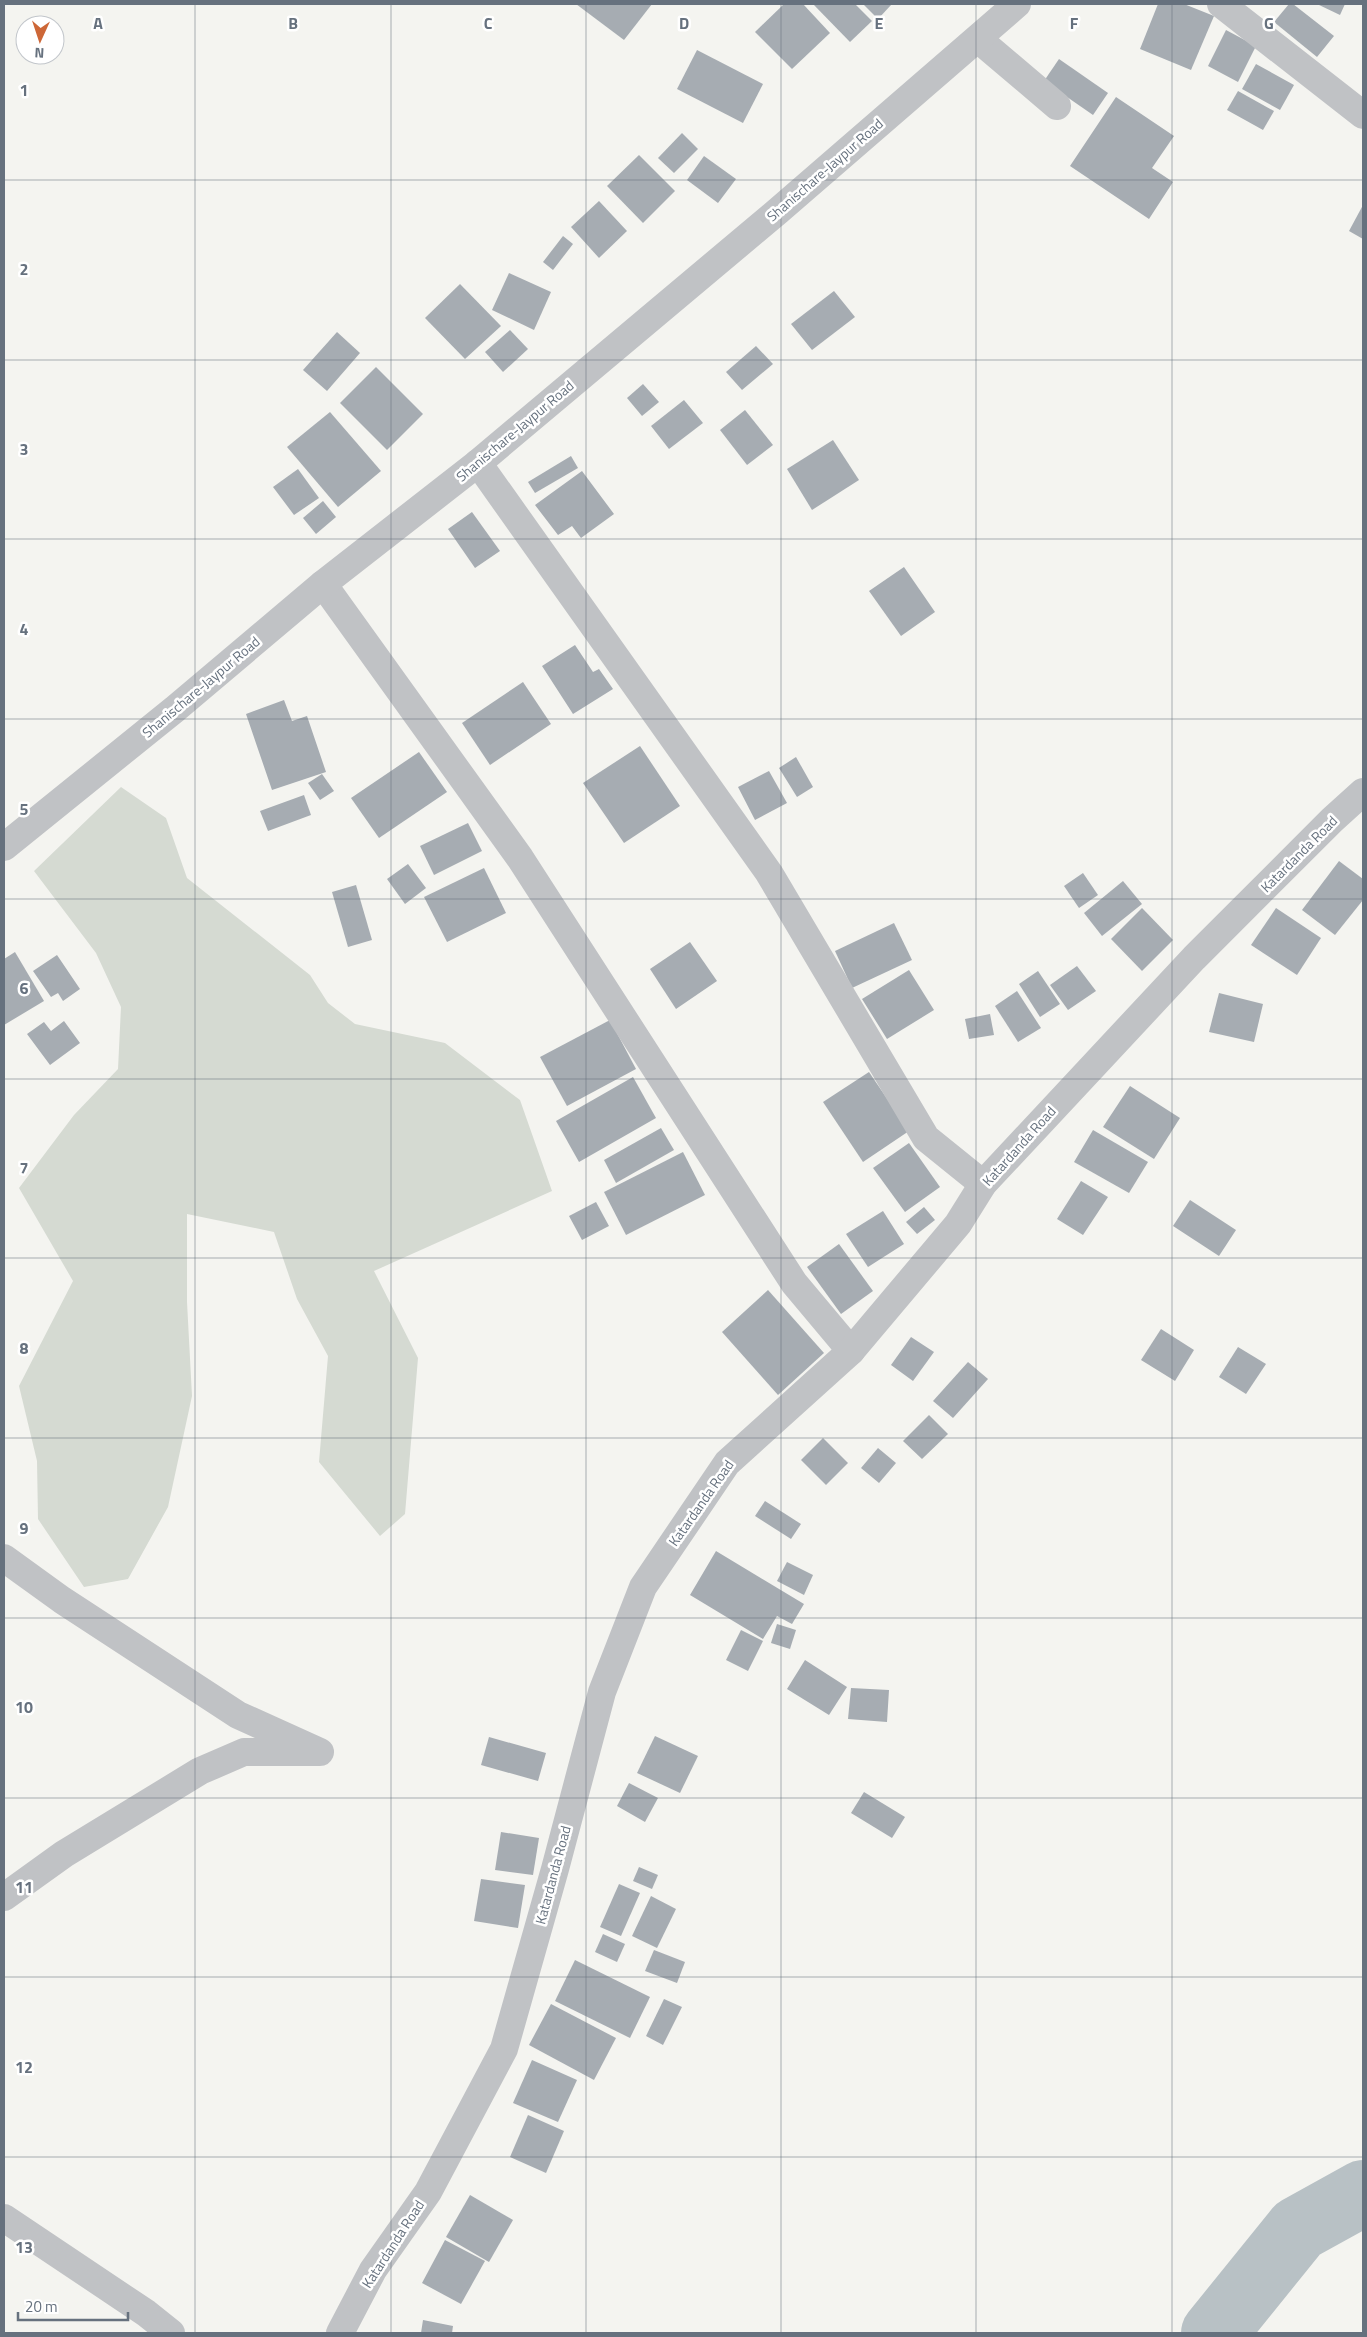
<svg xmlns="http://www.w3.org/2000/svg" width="1367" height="2337" viewBox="0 0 1367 2337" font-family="'Titillium Web',sans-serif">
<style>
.green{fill:#d5dad2}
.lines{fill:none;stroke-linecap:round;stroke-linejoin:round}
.river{stroke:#b8c1c5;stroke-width:66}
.building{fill:#a6acb2}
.minor{stroke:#c0c2c5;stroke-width:28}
.tertiary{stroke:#c0c2c5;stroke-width:28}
.grid{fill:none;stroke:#66717e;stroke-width:1;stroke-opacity:0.55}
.labels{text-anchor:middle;stroke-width:5;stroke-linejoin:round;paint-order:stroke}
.street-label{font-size:14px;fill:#66717e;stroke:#fff}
.grid-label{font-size:16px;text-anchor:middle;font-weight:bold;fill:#66717e;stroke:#fff;stroke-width:5;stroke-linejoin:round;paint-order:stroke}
</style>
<rect width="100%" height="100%" fill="#f4f4f0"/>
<path class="green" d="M121,787L166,818L187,878L310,975L328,1003L355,1024L445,1043L520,1100L552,1191L374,1271L418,1358L405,1514L380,1536L319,1462L328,1356L297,1299L274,1232L187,1214V1302L192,1396L168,1507L128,1579L84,1587L38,1519L37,1461L19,1386L73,1281L19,1188L74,1115L118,1069L121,1007L96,953L34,871Z"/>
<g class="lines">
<path class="river" d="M1214,2333L1298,2229L1363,2193"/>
</g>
<g class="building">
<path d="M576,4H652L624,40Z"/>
<path d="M784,4H803L830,33L792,69L755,32Z"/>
<path d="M813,4H855L872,21L850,42Z"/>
<path d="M863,4H892L878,19Z"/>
<path d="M1158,4H1184L1214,16L1191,70L1140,49Z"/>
<path d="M1289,4H1293L1334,36L1317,57L1274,22Z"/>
<path d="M1317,4H1345L1340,15Z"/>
<path d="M1226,30L1256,46L1238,82L1208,66Z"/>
<path d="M697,50L763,84L743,123L677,89Z"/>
<path d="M1059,59L1108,93L1093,115L1044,81Z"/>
<path d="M1256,64L1294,85L1280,110L1242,89Z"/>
<path d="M1238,91L1274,111L1263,130L1227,110Z"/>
<path d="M1116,97L1174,136L1152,168L1173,182L1149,219L1070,166Z"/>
<path d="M682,133L698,149L674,173L658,158Z"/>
<path d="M639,155L675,191L643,223L607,186Z"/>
<path d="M704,156L736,179L718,203L687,180Z"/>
<path d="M599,201L627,231L599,258L571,227Z"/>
<path d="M1363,205V239L1349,231Z"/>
<path d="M563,236L573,244L553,270L543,262Z"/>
<path d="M509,273L551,292L534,330L492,310Z"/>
<path d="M460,284L501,326L465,359L425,318Z"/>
<path d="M834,291L855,317L812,350L791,324Z"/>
<path d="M510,330L528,349L503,372L485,352Z"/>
<path d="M337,332L360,353L327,391L303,370Z"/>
<path d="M756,346L773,364L742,390L726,372Z"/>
<path d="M376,367L423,414L387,450L340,403Z"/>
<path d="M643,384L659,402L642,416L627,398Z"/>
<path d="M684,400L703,423L669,449L651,426Z"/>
<path d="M745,410L773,445L747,465L720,430Z"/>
<path d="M330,412L381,471L338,507L287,447Z"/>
<path d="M833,440L859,480L812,510L787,469Z"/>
<path d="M571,456L578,468L535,493L528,482Z"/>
<path d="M298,469L319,498L294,515L273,487Z"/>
<path d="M582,471L614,514L581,538L572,526L558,535L535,505Z"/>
<path d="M323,501L336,517L316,534L303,518Z"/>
<path d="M472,512L500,551L475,568L448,529Z"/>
<path d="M904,567L935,612L901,636L869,591Z"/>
<path d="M575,645L593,672L599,669L613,689L573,714L542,666Z"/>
<path d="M523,682L551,724L490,765L462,723Z"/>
<path d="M284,700L292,721L307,716L326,772L272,790L246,714Z"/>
<path d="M640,746L680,806L624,843L583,783Z"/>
<path d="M419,752L447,792L379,838L351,798Z"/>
<path d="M796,757L813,787L797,797L779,768Z"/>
<path d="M769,771L787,803L755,820L738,787Z"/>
<path d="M322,774L334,791L320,800L308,783Z"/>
<path d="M304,795L311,815L268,831L260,811Z"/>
<path d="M468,823L482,851L434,875L420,846Z"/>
<path d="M1339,861L1363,879V900L1335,935L1302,910Z"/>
<path d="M408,864L426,888L405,904L387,879Z"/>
<path d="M484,868L506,913L447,942L424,897Z"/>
<path d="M1083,873L1098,895L1079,908L1064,886Z"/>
<path d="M1123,881L1142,904L1102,936L1084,913Z"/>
<path d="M356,885L372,940L348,947L332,892Z"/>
<path d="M1142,908L1173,940L1142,971L1111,939Z"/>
<path d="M1276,908L1321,938L1297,975L1251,945Z"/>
<path d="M894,923L912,960L852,988L835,951Z"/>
<path d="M690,942L717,981L676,1009L650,969Z"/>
<path d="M15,952L44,1001L4,1025V959Z"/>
<path d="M57,955L80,989L63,1001L58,993L51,997L33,971Z"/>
<path d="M1077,966L1096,991L1068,1010L1050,985Z"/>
<path d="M909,970L934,1010L887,1039L862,999Z"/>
<path d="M1038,971L1060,1004L1040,1017L1019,984Z"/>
<path d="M1017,991L1041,1028L1018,1042L995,1006Z"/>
<path d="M1219,993L1263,1004L1254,1042L1209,1032Z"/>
<path d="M990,1014L994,1035L969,1039L965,1019Z"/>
<path d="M610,1020L636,1069L567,1106L540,1057Z"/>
<path d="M64,1021L80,1043L50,1065L27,1034L44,1022L51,1031Z"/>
<path d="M869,1072L909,1131L863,1162L823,1102Z"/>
<path d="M633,1077L656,1118L579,1162L556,1121Z"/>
<path d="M1130,1086L1180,1118L1154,1159L1103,1127Z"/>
<path d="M661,1128L674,1150L616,1183L604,1160Z"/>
<path d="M1093,1130L1148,1162L1129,1193L1074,1162Z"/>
<path d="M909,1143L940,1187L905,1212L873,1168Z"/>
<path d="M683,1152L705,1195L626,1235L604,1192Z"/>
<path d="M1081,1181L1108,1197L1083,1235L1057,1219Z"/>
<path d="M1190,1200L1236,1230L1219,1256L1173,1226Z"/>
<path d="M596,1202L609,1226L582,1240L569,1216Z"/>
<path d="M924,1207L935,1220L917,1234L906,1222Z"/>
<path d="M883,1211L904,1244L868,1267L846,1234Z"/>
<path d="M839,1244L873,1291L841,1314L807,1267Z"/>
<path d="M768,1290L824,1353L778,1395L722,1332Z"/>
<path d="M1161,1329L1194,1350L1175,1381L1141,1360Z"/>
<path d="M911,1337L934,1352L913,1381L891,1365Z"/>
<path d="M1238,1347L1266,1364L1246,1394L1219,1377Z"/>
<path d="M968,1362L988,1379L953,1418L933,1401Z"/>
<path d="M929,1415L948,1434L922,1459L903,1441Z"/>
<path d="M823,1438L848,1463L826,1485L801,1460Z"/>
<path d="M878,1448L896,1463L879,1483L861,1468Z"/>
<path d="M765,1501L801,1524L791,1539L755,1516Z"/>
<path d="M716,1551L804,1604L792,1624L777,1616L763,1639L690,1595Z"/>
<path d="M787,1562L813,1575L804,1595L777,1581Z"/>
<path d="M777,1624L796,1630L790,1649L771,1643Z"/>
<path d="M741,1630L763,1641L748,1671L726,1660Z"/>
<path d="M805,1660L847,1687L829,1715L787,1689Z"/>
<path d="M851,1688L889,1690L887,1722L848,1719Z"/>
<path d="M655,1736L698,1756L680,1793L637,1773Z"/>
<path d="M489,1737L546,1753L538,1781L481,1765Z"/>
<path d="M629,1783L658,1798L645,1822L617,1806Z"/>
<path d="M864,1792L905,1817L892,1838L851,1813Z"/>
<path d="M501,1832L539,1838L533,1875L495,1870Z"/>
<path d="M639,1867L658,1875L652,1889L633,1881Z"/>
<path d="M481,1879L525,1885L518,1928L474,1921Z"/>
<path d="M619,1884L640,1893L621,1936L600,1927Z"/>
<path d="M651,1896L676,1909L657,1948L632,1936Z"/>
<path d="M603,1934L625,1944L617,1962L595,1952Z"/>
<path d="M654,1950L685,1962L677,1983L645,1971Z"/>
<path d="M575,1960L650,1997L630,2038L555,2001Z"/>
<path d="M664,1999L682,2007L663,2045L646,2036Z"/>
<path d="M551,2004L616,2038L594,2080L529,2045Z"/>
<path d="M532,2060L577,2080L558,2122L513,2103Z"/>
<path d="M528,2115L564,2131L546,2173L510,2157Z"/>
<path d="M470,2195L513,2220L489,2262L446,2237Z"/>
<path d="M445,2240L485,2261L461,2304L422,2283Z"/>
<path d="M423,2320L453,2326L452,2333H421Z"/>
</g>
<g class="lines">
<g class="minor">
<path d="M1221,4L1363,115"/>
<path d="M978,39L1057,106"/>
<path d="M478,463L769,873L926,1138L983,1184"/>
<path d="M323,584L520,858L794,1283L851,1351"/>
<path d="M4,1558L62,1600L238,1715L320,1752H244L200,1771L64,1854L4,1897"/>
<path d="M4,2218L146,2313L171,2333"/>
<path d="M340,2333L373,2270L428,2192L504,2049L555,1869L602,1692L643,1587L727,1463L851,1351L958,1224L983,1184L1194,958L1332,820L1363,792"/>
</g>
<path class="tertiary" d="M4,847L175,709L323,584L478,463L778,211L1017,4"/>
</g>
<path class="grid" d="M195,4V2333M391,4V2333M586,4V2333M781,4V2333M976,4V2333M1172,4V2333M4,180H1363M4,360H1363M4,539H1363M4,719H1363M4,899H1363M4,1079H1363M4,1258H1363M4,1438H1363M4,1618H1363M4,1798H1363M4,1977H1363M4,2157H1363"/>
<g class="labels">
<g class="street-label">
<text transform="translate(825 170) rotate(-41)" y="5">Shanischare-Jaypur Road</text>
<text transform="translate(515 431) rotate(-40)" y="5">Shanischare-Jaypur Road</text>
<text transform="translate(201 687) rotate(-40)" y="5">Shanischare-Jaypur Road</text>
<text transform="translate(1299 854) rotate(-45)" y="5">Katardanda Road</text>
<text transform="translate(1019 1146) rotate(-48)" y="5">Katardanda Road</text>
<text transform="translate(701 1503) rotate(-55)" y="5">Katardanda Road</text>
<text transform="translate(553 1875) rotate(-75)" y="5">Katardanda Road</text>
<text transform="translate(393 2244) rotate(-57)" y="5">Katardanda Road</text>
</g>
</g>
<g class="grid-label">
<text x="98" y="29">A</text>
<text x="293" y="29">B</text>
<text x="488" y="29">C</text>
<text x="684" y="29">D</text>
<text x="879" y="29">E</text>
<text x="1074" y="29">F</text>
<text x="1269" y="29">G</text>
<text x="24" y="96">1</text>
<text x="24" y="275">2</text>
<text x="24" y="455">3</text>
<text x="24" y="635">4</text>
<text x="24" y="815">5</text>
<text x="24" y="994">6</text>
<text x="24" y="1174">7</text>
<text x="24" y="1354">8</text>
<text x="24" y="1534">9</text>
<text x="24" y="1713">10</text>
<text x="24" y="1893">11</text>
<text x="24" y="2073">12</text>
<text x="24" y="2253">13</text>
</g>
<rect width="1367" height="2337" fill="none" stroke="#66717e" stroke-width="10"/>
<g transform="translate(40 40) rotate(183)"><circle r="24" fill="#ffffff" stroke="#c2c6cb"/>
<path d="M0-4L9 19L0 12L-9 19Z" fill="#cd6737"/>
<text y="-8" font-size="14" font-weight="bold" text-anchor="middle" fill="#66717e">N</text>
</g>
<path d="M18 2312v8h110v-8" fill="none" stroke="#66717e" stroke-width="2.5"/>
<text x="25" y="2312" font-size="15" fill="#66717e" stroke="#ffffff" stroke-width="4" paint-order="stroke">20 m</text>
</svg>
